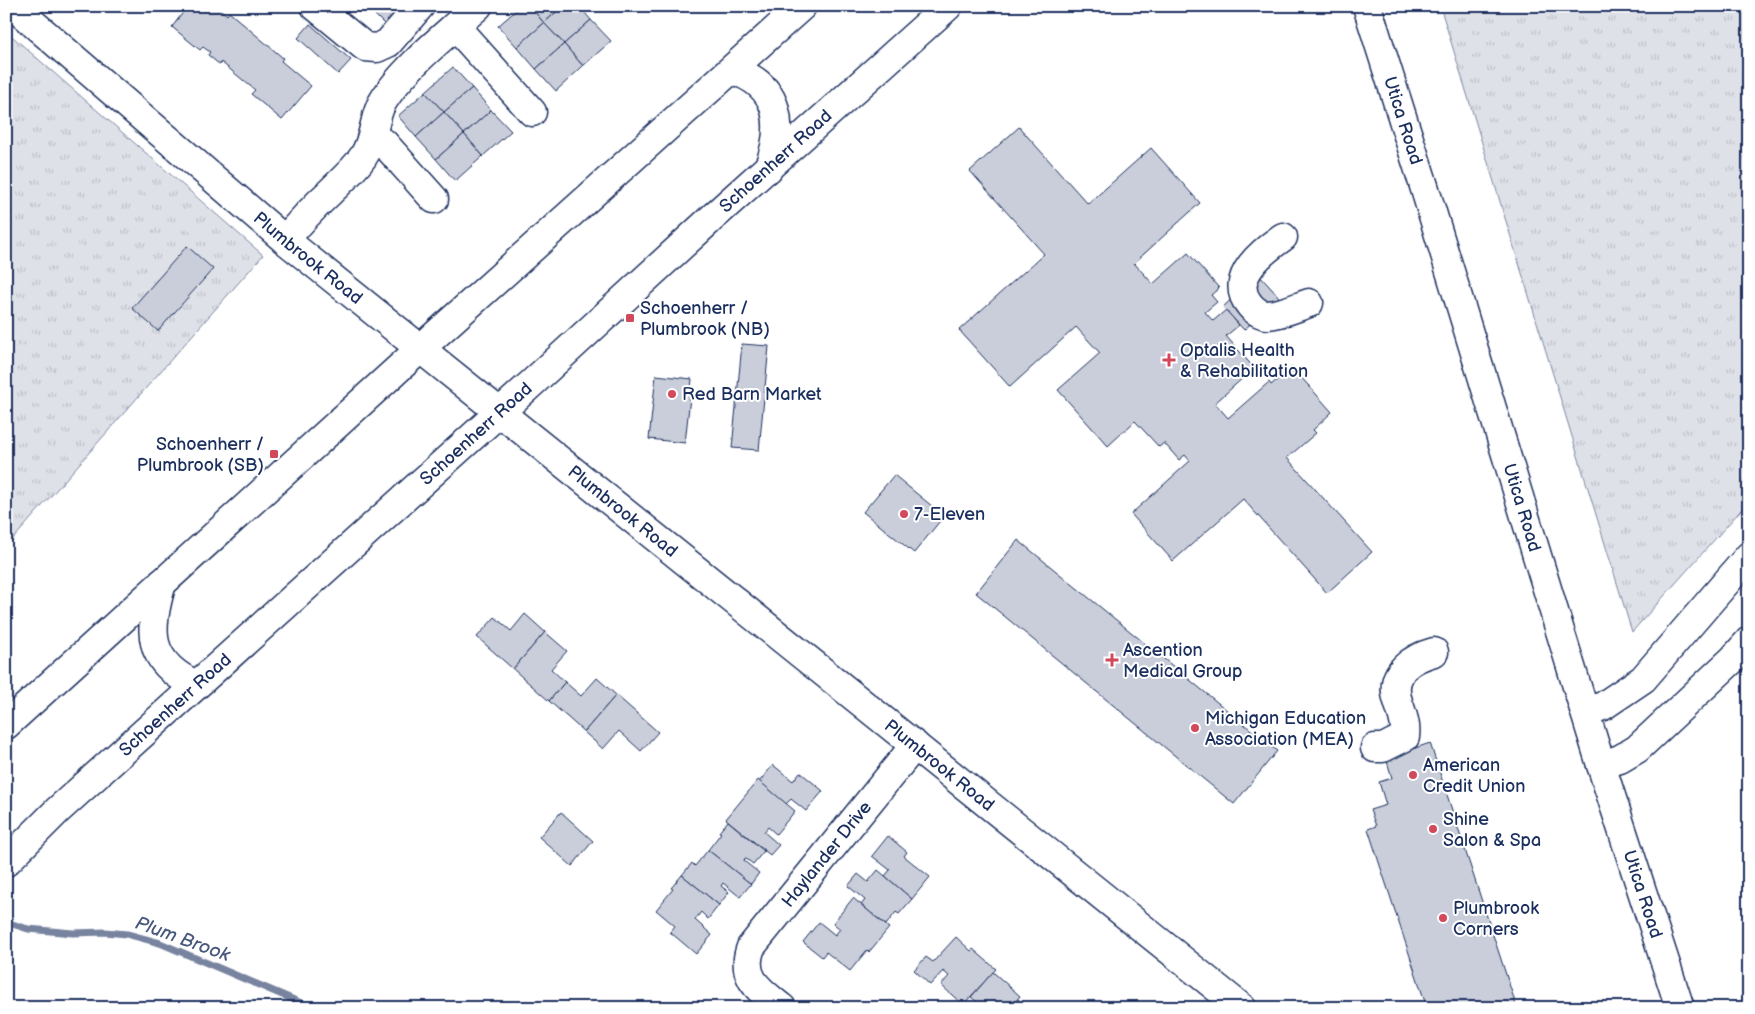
<svg xmlns="http://www.w3.org/2000/svg" width="1755" height="1014" viewBox="0 0 1755 1014" font-family="'Balsamiq Sans',sans-serif">
<style>
.grass{fill:url(#grass-tufts);stroke:#7c88a2}
.lines{fill:none;stroke-linecap:round;stroke-linejoin:round}
.stream{stroke:#77839f;stroke-width:7}
.building{fill:#caceda;stroke:#1b2f5e}
.minor-casing{stroke:#1b2f5e;stroke-width:31}
.major-casing{stroke:#1b2f5e;stroke-width:31}
.minor{stroke:#fff;stroke-width:28}
.major{stroke:#fff;stroke-width:28}
.poi-dot{fill:#d1495b;stroke:#fff;stroke-width:2}
.labels{text-anchor:middle;stroke-width:4;stroke-linejoin:round;paint-order:stroke}
.street-label{font-size:18px;fill:#1b2f5e;stroke:#fff}
.poi-label{font-size:18px;fill:#1b2f5e;stroke:#fff;text-anchor:start}
.water-label{font-size:19px;font-style:italic;fill:#49597e;stroke:#fff}
</style>
<defs>
<pattern id="grass-tufts" width="24" height="20" patternUnits="userSpaceOnUse" patternTransform="scale(1.25)"><rect width="24" height="20" fill="#dee1e7"/><path d="M3 7l-1-3M5 7V3M7 7l1-3M15 17l-1-3M17 17v-4M19 17l1-3" fill="none" stroke="#bec1c9"/></pattern>
</defs>
<rect width="100%" height="100%" fill="#fff"/>
<filter id="ink" filterUnits="userSpaceOnUse"><feTurbulence type="fractalNoise" baseFrequency=".02" numOctaves="2"/><feDisplacementMap in="SourceGraphic" scale="10" xChannelSelector="R" yChannelSelector="G"/><feConvolveMatrix kernelMatrix="1 2 1 2 8 2 1 2 1" color-interpolation-filters="sRGB"/></filter>
<g filter="url(#ink)">
<g class="grass">
<path d="M1440,6H1749V501L1632,632Z"/>
<path d="M6,31L263,255L6,547Z"/>
</g>
<g class="lines">
<path class="stream" d="M6,922L28,929L73,933L105,932L127,934L160,943L313,1008"/>
</g>
<g class="building">
<path d="M188,6H216L227,15L229,12L283,58L281,61L311,86L282,120L251,94L255,90L221,62L220,65L208,55L210,52L203,47L200,50L172,27Z"/>
<path d="M381,6H403L386,26L374,14Z"/>
<path d="M521,6H530L544,23L517,47L498,26Z"/>
<path d="M530,6H563L544,23Z"/>
<path d="M563,6H579L591,20L564,44L544,23Z"/>
<path d="M591,20L611,41L583,66L564,44Z"/>
<path d="M544,23L564,44L536,69L517,47Z"/>
<path d="M310,24L351,60L338,74L298,38Z"/>
<path d="M564,44L583,66L556,91L536,69Z"/>
<path d="M453,67L472,88L444,112L425,92Z"/>
<path d="M472,88L491,110L464,134L444,112Z"/>
<path d="M425,92L444,112L416,137L398,116Z"/>
<path d="M491,110L511,131L483,156L464,134Z"/>
<path d="M444,112L464,134L436,159L416,137Z"/>
<path d="M1019,127L1088,204L1151,148L1200,203L1134,263L1153,284L1188,253L1219,288L1211,295L1217,302L1205,312L1213,321L1226,310L1239,325L1226,336L1254,368L1215,403L1228,418L1269,382L1271,385L1292,367L1332,412L1313,430L1316,433L1287,458L1372,552L1327,593L1243,499L1173,561L1131,514L1190,461L1185,455L1179,460L1164,443L1159,447L1135,421L1108,446L1058,390L1100,353L1076,327L1010,387L959,330L1044,254L970,171Z"/>
<path d="M464,134L483,156L455,181L436,159Z"/>
<path d="M187,246L213,269L158,331L132,308Z"/>
<path d="M1258,274L1279,297L1244,330L1223,307Z"/>
<path d="M742,344L769,346L759,450L732,448Z"/>
<path d="M656,375L692,379L685,443L649,439Z"/>
<path d="M894,475L944,516L914,553L863,512Z"/>
<path d="M1018,540L1277,751L1234,804L976,593Z"/>
<path d="M525,614L545,632L513,669L477,637L495,617L511,631Z"/>
<path d="M545,632L567,651L551,669L565,682L549,701L513,669Z"/>
<path d="M597,678L616,695L584,732L549,701L565,682L581,696Z"/>
<path d="M616,695L658,732L641,751L619,731L603,749L584,732Z"/>
<path d="M1430,743L1517,1008H1427L1368,829L1376,826L1370,810L1386,805L1379,782L1392,778L1386,758Z"/>
<path d="M773,765L793,781L800,772L823,791L806,811L791,799L786,804L759,782Z"/>
<path d="M758,780L795,811L776,834L768,827L764,832L779,845L770,855L726,819Z"/>
<path d="M561,812L593,841L572,866L539,837Z"/>
<path d="M728,821L764,851L753,864L745,858L744,861L759,873L751,884L708,850L721,833L719,832Z"/>
<path d="M888,836L907,852L904,856L930,877L912,899L885,876L890,870L872,856Z"/>
<path d="M708,850L751,884L740,897L723,883L721,886L729,892L719,905L682,875L692,863L695,866Z"/>
<path d="M878,870L912,899L899,914L896,912L886,925L861,905L865,900L848,886L858,874L868,882Z"/>
<path d="M682,875L719,905L708,919L701,912L695,920L712,935L696,954L670,932L675,926L656,910L673,889L671,888Z"/>
<path d="M853,898L889,928L869,952L867,950L850,971L826,952L822,957L803,942L819,922L835,935L840,929L833,923Z"/>
<path d="M956,937L971,951L973,949L996,969L963,1005L941,985L949,976L943,971L930,985L914,970L926,957L933,962Z"/>
<path d="M993,972L1020,996L1010,1008H970L976,1001L971,997Z"/>
<path d="M1018,999L1028,1008H1010Z"/>
</g>
<g class="lines">
<g class="minor-casing">
<g id="minor">
<path id="s1" d="M13,6L285,240L1242,1008"/>
<path d="M315,6L365,47L377,48L388,43L420,6"/>
<path id="s2" d="M1367,6L1424,186L1601,765L1680,1008"/>
<path d="M455,26L532,112"/>
<path d="M372,139L384,143L434,199"/>
<path d="M1283,237C1263,251 1228,278 1249,304C1253,310 1261,315 1268,315C1282,314 1297,307 1309,303"/>
<path d="M285,240C299,223 313,208 329,193C341,181 354,170 363,157C375,140 373,119 382,103C401,70 449,32 478,6"/>
<path d="M1585,712L1603,706L1643,679L1749,556"/>
<path d="M1375,748H1383L1405,737C1407,723 1401,712 1397,698C1390,672 1412,658 1434,652"/>
<path d="M1601,765L1620,759L1637,749L1733,659L1749,641"/>
<path id="s3" d="M782,1008C761,991 739,978 751,947L915,745"/>
</g>
</g>
<g class="major-casing">
<g id="major">
<path d="M732,70C781,85 785,126 768,169"/>
<path d="M162,583C148,630 146,662 196,685"/>
<path d="M6,725L421,348L802,6"/>
<path id="s4" d="M6,862L58,810L531,384L713,217L948,6"/>
</g>
</g>
<use href="#minor" class="minor"/>
<use href="#major" class="major"/>
</g>
</g>
<g class="poi-dot">
<rect x="625" y="313" width="10" height="10" rx="2.5"/>
<path d="M1166.5 352.5h5v5h5v5h-5v5h-5v-5h-5v-5h5z"/>
<circle cx="672" cy="394" r="5"/>
<rect x="269" y="449" width="10" height="10" rx="2.5"/>
<circle cx="904" cy="514" r="5"/>
<path d="M1109.5 652.5h5v5h5v5h-5v5h-5v-5h-5v-5h5z"/>
<circle cx="1195" cy="728" r="5"/>
<circle cx="1413" cy="775" r="5"/>
<circle cx="1433" cy="829" r="5"/>
<circle cx="1443" cy="918" r="5"/>
</g>
<g class="labels">
<g class="street-label">
<text dy="6" stroke="none"><textPath href="#s2" startOffset="120">Utica Road</textPath></text>
<text dy="6" stroke="none"><textPath href="#s4" startOffset="1041">Schoenherr Road</textPath></text>
<text dy="6" stroke="none"><textPath href="#s1" startOffset="388">Plumbrook Road</textPath></text>
<text dy="6" stroke="none"><textPath href="#s4" startOffset="636">Schoenherr Road</textPath></text>
<text dy="6" stroke="none"><textPath href="#s2" startOffset="525">Utica Road</textPath></text>
<text dy="6" stroke="none"><textPath href="#s1" startOffset="792">Plumbrook Road</textPath></text>
<text dy="6" stroke="none"><textPath href="#s4" startOffset="231">Schoenherr Road</textPath></text>
<text dy="6" stroke="none"><textPath href="#s1" startOffset="1198">Plumbrook Road</textPath></text>
<text dy="6" stroke="none"><textPath href="#s3" startOffset="195">Haylander Drive</textPath></text>
<text dy="6" stroke="none"><textPath href="#s2" startOffset="930">Utica Road</textPath></text>
</g>
<g class="poi-label">
<text x="640" y="314">Schoenherr /<tspan x="640" dy="21">Plumbrook (NB)</tspan></text>
<text x="1180" y="356">Optalis Health<tspan x="1180" dy="21">&amp; Rehabilitation</tspan></text>
<text x="682" y="400">Red Barn Market</text>
<text x="264" y="450" text-anchor="end">Schoenherr /<tspan x="264" dy="21">Plumbrook (SB)</tspan></text>
<text x="914" y="520">7-Eleven</text>
<text x="1123" y="656">Ascention<tspan x="1123" dy="21">Medical Group</tspan></text>
<text x="1205" y="724">Michigan Education<tspan x="1205" dy="21">Association (MEA)</tspan></text>
<text x="1423" y="771">American<tspan x="1423" dy="21">Credit Union</tspan></text>
<text x="1443" y="825">Shine<tspan x="1443" dy="21">Salon &amp; Spa</tspan></text>
<text x="1453" y="914">Plumbrook<tspan x="1453" dy="21">Corners</tspan></text>
</g>
<g class="water-label">
<text transform="translate(183 938) rotate(20)" y="7">Plum Brook</text>
</g>
</g>
<rect width="1755" height="1014" fill="none" stroke="#fff" stroke-width="25"/>
<rect x="12" y="12" width="1730" height="989" fill="none" stroke="#1b2f5e" stroke-width="2" filter="url(#ink)"/>
</svg>
